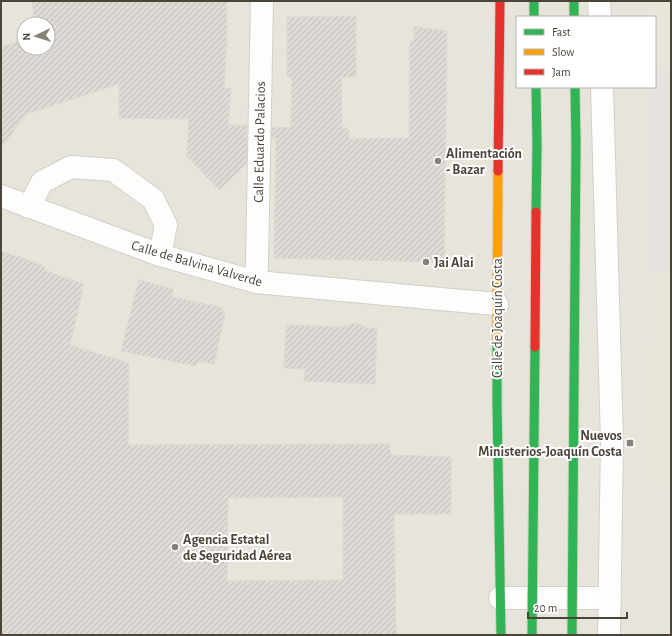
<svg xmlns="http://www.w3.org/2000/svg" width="672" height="636" viewBox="0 0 672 636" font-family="'Alegreya Sans',sans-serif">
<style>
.residential{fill:#e7e4dc;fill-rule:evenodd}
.education{fill:#eae5da}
.parking{fill:#e6e3df}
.building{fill:url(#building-hatch);stroke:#dcd9d4;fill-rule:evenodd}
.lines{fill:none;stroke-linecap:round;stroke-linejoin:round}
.street-casing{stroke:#d2d0cb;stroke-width:24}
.fast-casing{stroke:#d3cfc5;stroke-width:11}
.slow-casing{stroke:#d3cfc5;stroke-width:11}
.jam-casing{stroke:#d3cfc5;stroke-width:11}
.street{stroke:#fdfdfc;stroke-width:22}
.fast{stroke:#30b455;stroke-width:9}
.slow{stroke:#ff9f0a;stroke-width:9}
.jam{stroke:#e5322d;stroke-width:9}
.fast-bridge-casing{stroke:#d6cebb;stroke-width:11;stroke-linecap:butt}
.jam-bridge-casing{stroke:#d6cebb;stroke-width:11;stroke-linecap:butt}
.fast-bridge{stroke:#30b455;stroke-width:9}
.jam-bridge{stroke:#e5322d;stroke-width:9}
.poi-dot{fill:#868178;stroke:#fff;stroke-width:1.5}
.labels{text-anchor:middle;stroke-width:4;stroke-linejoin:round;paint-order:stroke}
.street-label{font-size:14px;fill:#4b4439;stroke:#fff}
.poi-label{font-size:14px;font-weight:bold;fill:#4b4439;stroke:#fff;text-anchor:start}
</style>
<defs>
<pattern id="building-hatch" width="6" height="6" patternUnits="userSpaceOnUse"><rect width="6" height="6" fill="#dedbd6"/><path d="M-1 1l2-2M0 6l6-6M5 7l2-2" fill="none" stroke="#c0bdb8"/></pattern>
</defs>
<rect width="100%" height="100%" fill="#f4f2ee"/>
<path class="residential" d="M1,1H671V635H1ZM517,17H655V87H517ZM24,24H48V48H24Z"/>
<path class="education" d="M647,1H671V488L646,486L650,273L648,87H655V17H647Z"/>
<path class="parking" d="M655,69H671V272L650,273L648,87H655Z"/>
<g class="building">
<path d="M32,1H226L227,37L224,88H231L228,125L247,126L246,164L219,190L187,156L189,119L119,118V84L26,114L1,148V47L24,40V48H48V24H35Z"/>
<path d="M356,16V77H341L342,128H348L349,139L409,138L410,41H414V27L447,31L444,262L274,258L276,136L272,140V127L291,128L292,77H287V17Z"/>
<path d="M1,251L45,266L44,270L83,284L81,297L70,345L129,363L128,445L389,444L391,455L451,457V514H394L396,635H1ZM343,497V580L227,581L228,498Z"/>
<path d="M139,280L173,289L172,297L223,308L222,312L225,313L214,364L198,361L196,366L121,351Z"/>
<path d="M355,323L362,325L366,328H377L375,384L304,381L305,369L284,368L286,325L344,327Z"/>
</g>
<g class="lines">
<g class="street-casing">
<g id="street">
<path d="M599,1L600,17"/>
<path d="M602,87L612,442L609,635"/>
<path d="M1,196L160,255L256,282L451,300L497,304"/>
<path d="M29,207L42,182L71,167L113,170L153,199L166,225L160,255"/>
<path d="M256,282L257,262L262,1"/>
<path d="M500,598H610"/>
</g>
</g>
<g class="fast-casing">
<g id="fast">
<path d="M534,1V17"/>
<path d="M574,1V17"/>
<path d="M536,87L537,145"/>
<path d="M575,87L576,142"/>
<path d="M497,342V404L501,635"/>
</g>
</g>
<g class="slow-casing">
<path id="slow" d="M497,342L498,171"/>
</g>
<g class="jam-casing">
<path id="jam" d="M498,171L500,1"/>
</g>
<use href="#street" class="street"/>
<use href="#fast" class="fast"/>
<use href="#slow" class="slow"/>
<use href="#jam" class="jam"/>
<g class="fast-bridge-casing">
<g id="fast-bridge">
<path d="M536,212L537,145"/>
<path d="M532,635L535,347"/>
<path d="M572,635L576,142"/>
</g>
</g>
<g class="jam-bridge-casing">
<path id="jam-bridge" d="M535,347L536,212"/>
</g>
<use href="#fast-bridge" class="fast-bridge"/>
<use href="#jam-bridge" class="jam-bridge"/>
</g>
<g class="poi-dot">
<circle cx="438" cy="161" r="4"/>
<circle cx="426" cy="262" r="4"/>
<rect x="626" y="439" width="8" height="8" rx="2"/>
<circle cx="175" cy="547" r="4"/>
</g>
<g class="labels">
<g class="street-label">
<text transform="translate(259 142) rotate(-89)" y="5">Calle Eduardo Palacios</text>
<text transform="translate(197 263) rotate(16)" y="5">Calle de Balvina Valverde</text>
<text transform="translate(497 318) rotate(-90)" y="5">Calle de Joaquín Costa</text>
</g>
<g class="poi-label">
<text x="446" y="158">Alimentación<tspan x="446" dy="16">- Bazar</tspan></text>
<text x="434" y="267">Jai Alai</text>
<text x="622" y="440" text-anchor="end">Nuevos<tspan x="622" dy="16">Ministerios-Joaquín Costa</tspan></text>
<text x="183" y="544">Agencia Estatal<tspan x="183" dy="16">de Seguridad Aérea</tspan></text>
</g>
</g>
<rect width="672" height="636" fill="none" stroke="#4b4439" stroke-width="4"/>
<rect x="516" y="16" width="140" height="72" fill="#ffffff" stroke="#b7b4b0"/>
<rect x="524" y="29" width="20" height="6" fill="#30b455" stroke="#b7b4b0"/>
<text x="552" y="36" font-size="12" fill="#4b4439">Fast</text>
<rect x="524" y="49" width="20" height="6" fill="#ff9f0a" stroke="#b7b4b0"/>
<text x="552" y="56" font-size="12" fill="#4b4439">Slow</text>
<rect x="524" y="69" width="20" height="6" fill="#e5322d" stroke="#b7b4b0"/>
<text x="552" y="76" font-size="12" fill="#4b4439">Jam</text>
<g transform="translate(36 36) rotate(266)"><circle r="19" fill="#ffffff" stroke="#b7b4b0"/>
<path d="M0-3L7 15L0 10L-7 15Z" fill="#868178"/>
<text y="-6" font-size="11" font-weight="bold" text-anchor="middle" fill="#4b4439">N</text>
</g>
<path d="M528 612v6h99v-6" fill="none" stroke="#4b4439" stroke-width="2"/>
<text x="534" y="612" font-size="12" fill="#4b4439" stroke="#ffffff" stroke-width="3" paint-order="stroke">20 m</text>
</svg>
